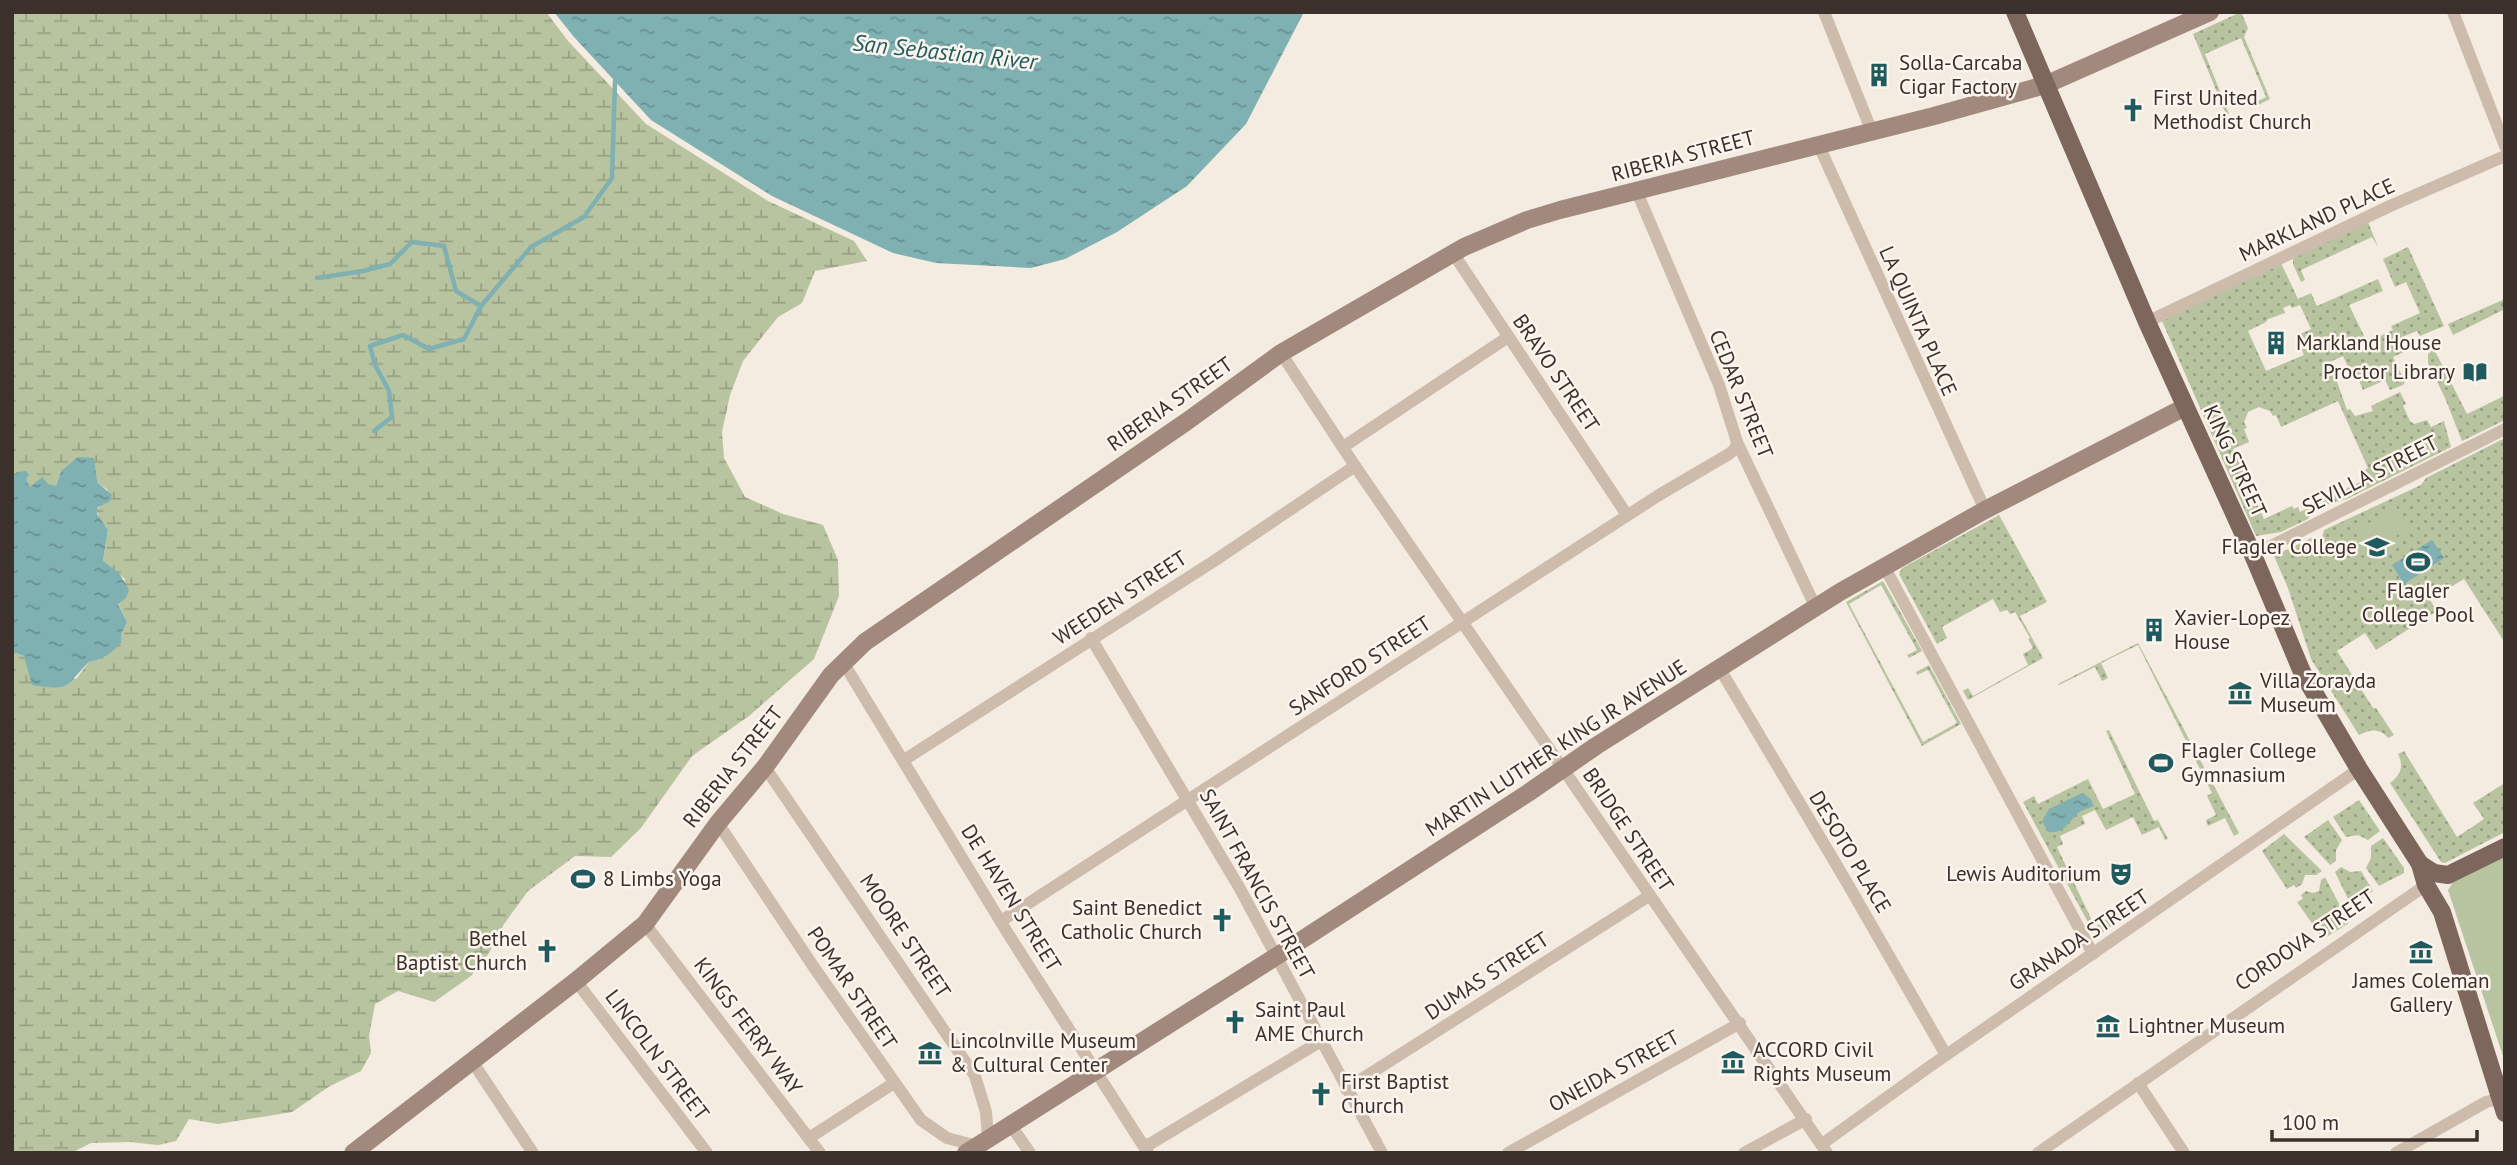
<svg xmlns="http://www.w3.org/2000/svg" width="2517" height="1165" viewBox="0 0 2517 1165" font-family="'PT Sans',sans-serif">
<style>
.grass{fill:url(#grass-dots);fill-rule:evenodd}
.wetland{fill:url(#wetland-marsh)}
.park{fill:#b8c4a0}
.water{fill:url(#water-ripples)}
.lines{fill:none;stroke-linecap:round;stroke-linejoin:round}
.stream{stroke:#7fb0b2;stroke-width:4.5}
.street{stroke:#cdbbac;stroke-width:12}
.secondary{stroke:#a18a7d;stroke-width:18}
.primary{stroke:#7d675c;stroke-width:18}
.labels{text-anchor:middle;stroke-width:5;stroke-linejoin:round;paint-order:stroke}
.poi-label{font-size:21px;fill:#3b302b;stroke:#fbf5ee;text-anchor:start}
.street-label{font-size:21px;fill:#3b302b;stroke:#fbf5ee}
.water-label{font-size:23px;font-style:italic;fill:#1f5a5e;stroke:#fbf5ee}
</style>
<defs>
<pattern id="grass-dots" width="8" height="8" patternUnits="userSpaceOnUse" patternTransform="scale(1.75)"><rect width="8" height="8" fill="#b8c4a0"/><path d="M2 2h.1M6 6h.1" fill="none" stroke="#97a083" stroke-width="1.8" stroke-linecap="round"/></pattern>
<pattern id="wetland-marsh" width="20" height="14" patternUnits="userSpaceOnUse" patternTransform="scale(1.75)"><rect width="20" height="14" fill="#b8c4a0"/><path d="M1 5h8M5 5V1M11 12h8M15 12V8" fill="none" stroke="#97a083"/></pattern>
<pattern id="water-ripples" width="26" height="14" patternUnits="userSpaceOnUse" patternTransform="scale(1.75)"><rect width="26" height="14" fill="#7fb0b2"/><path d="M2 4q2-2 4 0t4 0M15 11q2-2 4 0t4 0" fill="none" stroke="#699091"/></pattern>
</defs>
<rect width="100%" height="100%" fill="#f4ebe1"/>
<g class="grass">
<path d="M2241,12L2248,28L2244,37L2270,99L2256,106L2254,103L2266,97L2241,38L2205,54L2229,114H2226L2193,34Z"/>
<path d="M2368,222L2378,247L2372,237L2301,270L2305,280L2301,282L2293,264V257Z"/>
<path d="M2408,247L2444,326L2420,336L2417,331L2402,337L2399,341L2404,352L2393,357L2405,382L2403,385L2390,390L2385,380L2363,390L2353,367L2349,369L2343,356L2330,362L2347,410L2350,409L2355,416L2373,411L2371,406L2400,392L2406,404L2403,406L2410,421L2414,424L2427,420L2431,427L2444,421L2451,447L2347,499L2331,503L2312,513L2308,519L2281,532L2256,536L2162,321L2281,263L2298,299L2311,293L2317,306L2378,279L2383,291L2349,305L2367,342L2393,330L2391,326L2420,313L2406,282L2395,287L2383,259ZM2290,305L2292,308L2300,305L2311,329L2296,336L2304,355L2266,371L2248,331L2266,322L2268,319L2285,313L2283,308ZM2338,401L2368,468L2365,470L2368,478L2300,512L2298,507L2294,509L2292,506L2264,519L2233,449L2249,442L2244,429L2247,428L2244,422L2248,412L2259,407L2270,411L2273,416L2276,415L2281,427Z"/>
<path d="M2505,299V309L2453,335L2448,324Z"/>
<path d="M2434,349L2467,414L2504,396L2505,420L2462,441L2445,398L2428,363V354Z"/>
<path d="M2505,438V643L2464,579L2430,600L2437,611L2376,650L2365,633L2337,651L2373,708H2376L2394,735L2388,738C2380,728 2370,729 2359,735L2311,659L2288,588L2274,556L2313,537L2322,538L2324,530L2421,485L2426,478Z"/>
<path d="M1999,515L2047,602L2020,616L2043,658L1968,700L1963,691L1968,688L1973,696L2028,665L2023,654L2033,648L2028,639L2030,638L2015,612L2010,614L2007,610L2000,612L1993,599L1942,627L1947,638L1937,644L1899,574L1902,568Z"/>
<path d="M1883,581L1922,651L1909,658L1907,655L1917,650L1881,585L1849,604L1923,742L1957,723L1928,670L1917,675L1916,672L1929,665L1961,724L1922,746L1846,602Z"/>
<path d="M2138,643L2239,833L2234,836L2225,818L2208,826L2206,820L2216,815L2207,796L2212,793L2138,645L2101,663L2108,678L2102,681L2095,667L2059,685L2058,684Z"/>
<path d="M2109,730L2154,821L2158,820L2168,839L2165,840L2159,827L2142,835L2133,817L2106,830L2095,810L2082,816L2085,824L2060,836L2063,844L2057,847L2095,927L2126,906L2131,913L2096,937L2023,802L2034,796L2038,804L2088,779L2103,809L2135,794L2106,731Z"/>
<path d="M2404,751L2457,837L2484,819L2473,803L2505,783V832L2445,863L2441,862L2390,783C2401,775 2404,766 2398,754Z"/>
<path d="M2359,800L2380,831L2368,840L2358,835L2346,837L2333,817Z"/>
<path d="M2328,820L2342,840L2336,850V861L2330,865L2304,837Z"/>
<path d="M2284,834L2322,871L2316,875H2305L2302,884L2296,888L2294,885L2287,889L2262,851Z"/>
<path d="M2383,838L2404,868V873L2379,886L2366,868L2371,858V846Z"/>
<path d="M2341,867L2350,872L2361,871L2373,891L2351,905L2335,872Z"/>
<path d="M2325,877L2349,923L2323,939L2297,902L2303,899L2301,895L2306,891L2313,893L2319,891L2321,880Z"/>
</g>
<path class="wetland" d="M12,12H546L568,41L646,124L768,201L854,241L867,261L815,271L802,303L778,317L743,361L730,395L722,432L724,458L745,497L783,514L823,525L838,560L839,596L814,659L749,716L692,756L641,828L611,857L575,856L528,891L504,924L489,953L471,976L434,1002L398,991L375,1004L369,1036L371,1053L361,1071L330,1086L292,1112L218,1124L189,1119L176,1141L158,1145L130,1142L91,1143L71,1153H12V652L24,656L27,663L28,669L76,679L89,662C113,658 118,641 127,622L118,603L125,579L103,562L108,530L99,518L97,511L108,490L97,482L61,471L56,486L35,483L30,487L26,479L14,477L12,497Z"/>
<g class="park">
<path d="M2396,506L2409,528L2369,553L2356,531Z"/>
<path d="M2505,856V1062L2448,890L2453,882Z"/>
</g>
<g class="water">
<path d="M554,12H1304L1246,124L1187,186L1117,232L1065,259L1031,268L936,263L893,253L772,196L651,120L574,37Z"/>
<path d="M78,457L94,458L97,482L112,495L109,502L98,507L97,514L108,530L103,561L119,573L129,590L126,598L118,604L127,622L121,635V643C113,652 102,660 89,662C64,687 72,691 32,685L24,656L12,652L14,477L17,472L26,471L29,475L26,479L30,487L42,477L48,484L56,486L61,471Z"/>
<path d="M2432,540L2444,558L2404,584L2392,565Z"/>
<path d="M2082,793L2090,798L2094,806C2089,808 2081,810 2077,814C2068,823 2064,834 2048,832L2042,821L2049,809Z"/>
</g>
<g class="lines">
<g class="stream">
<path d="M317,278L363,271L390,264L412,242L444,246L456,291L481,306L531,247L584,217L612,178L615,81"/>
<path d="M374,431L392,417L389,391L375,365L370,346L403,335L429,349L464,339L481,306"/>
</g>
<g class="street">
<path d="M1824,12L1872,132"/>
<path d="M2453,12L2505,146"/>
<path d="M1819,146L1985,510"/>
<path d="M1637,192L1719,385L1737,442L1816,608"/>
<path d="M1453,253L1627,515"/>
<path d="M2147,322L2390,206L2505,156"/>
<path d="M1281,353L1355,466L1827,1153"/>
<path d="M1343,447L1508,337"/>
<path d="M2253,555L2505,429"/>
<path d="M1884,566L2093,954"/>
<path d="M1091,638L1239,887L1382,1153"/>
<path d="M843,662L1007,932L1148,1153"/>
<path d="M1720,669L1846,881L1946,1055"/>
<path d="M904,760L1214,561L1355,466"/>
<path d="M765,767L975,1076L986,1112L988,1138"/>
<path d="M718,823L813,966L921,1120L947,1138L977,1146"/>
<path d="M1001,921L1659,495L1729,454L1735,449L1737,442"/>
<path d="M645,924L820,1153"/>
<path d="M576,981L707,1153"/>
<path d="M472,1061L533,1153"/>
<path d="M2138,1083L2184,1153"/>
<path d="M1346,1089L1649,896"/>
<path d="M1010,1124L1030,1153"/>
<path d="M809,1138L894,1083"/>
<path d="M1143,1144H1150L1321,1041"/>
<path d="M1822,1144L1929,1067L2359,769"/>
<path d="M1508,1153L1740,1023"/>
<path d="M1744,1153L1806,1119"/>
<path d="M2038,1153L2426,885"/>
<path d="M2396,1153L2486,1102L2505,1097"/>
</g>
<g class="secondary">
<path d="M353,1153L576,981L645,924L718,823L765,767L831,675L865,642L1186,422L1281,353L1464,247L1527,220L1560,210L1934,116L2045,85L2210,12"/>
<path d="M966,1153L1277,956L1528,793L1596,746L1840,592L1985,510L2185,407"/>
</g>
<g class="primary">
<path d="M2015,12L2147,322L2253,555L2302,672L2359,769L2420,864L2426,885L2442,912L2505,1113"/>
<path d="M2420,864L2434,873L2448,875L2505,847"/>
</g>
</g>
<defs>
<g id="building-bare" transform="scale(1.89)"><path d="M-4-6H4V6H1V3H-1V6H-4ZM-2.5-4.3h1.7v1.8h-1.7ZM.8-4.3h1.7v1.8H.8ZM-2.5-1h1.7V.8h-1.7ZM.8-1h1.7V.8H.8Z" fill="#1f5a5e" stroke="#fbf5ee" stroke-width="2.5" paint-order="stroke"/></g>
<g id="church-bare" transform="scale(1.89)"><path d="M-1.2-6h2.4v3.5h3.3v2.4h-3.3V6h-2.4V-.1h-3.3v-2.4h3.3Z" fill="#1f5a5e" stroke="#fbf5ee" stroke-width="2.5" paint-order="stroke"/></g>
<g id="library-bare" transform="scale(1.89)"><path d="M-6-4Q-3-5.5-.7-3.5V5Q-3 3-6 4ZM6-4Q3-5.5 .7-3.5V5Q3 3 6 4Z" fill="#1f5a5e" stroke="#fbf5ee" stroke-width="2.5" paint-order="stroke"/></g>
<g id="university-bare" transform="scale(1.89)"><path d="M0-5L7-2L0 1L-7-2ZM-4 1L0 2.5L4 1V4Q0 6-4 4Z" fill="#1f5a5e" stroke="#fbf5ee" stroke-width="2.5" paint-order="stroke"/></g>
<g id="stadium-bare" transform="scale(1.89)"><path d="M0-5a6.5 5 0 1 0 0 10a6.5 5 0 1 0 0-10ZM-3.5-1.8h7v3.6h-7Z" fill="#1f5a5e" stroke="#fbf5ee" stroke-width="2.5" paint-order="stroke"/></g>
<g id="museum-bare" transform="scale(1.89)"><path d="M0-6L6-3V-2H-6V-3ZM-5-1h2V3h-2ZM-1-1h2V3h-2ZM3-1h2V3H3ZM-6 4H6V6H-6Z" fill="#1f5a5e" stroke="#fbf5ee" stroke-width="2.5" paint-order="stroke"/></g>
<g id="theatre-bare" transform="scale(1.89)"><path d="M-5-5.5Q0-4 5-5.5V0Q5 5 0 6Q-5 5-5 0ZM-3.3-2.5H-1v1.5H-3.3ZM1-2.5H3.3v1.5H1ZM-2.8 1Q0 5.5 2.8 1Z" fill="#1f5a5e" stroke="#fbf5ee" stroke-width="2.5" paint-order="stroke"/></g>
</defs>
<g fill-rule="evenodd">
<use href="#building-bare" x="1879" y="75"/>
<use href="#church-bare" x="2133" y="110"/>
<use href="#building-bare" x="2276" y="343"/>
<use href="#library-bare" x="2475" y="372"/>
<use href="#university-bare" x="2377" y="547"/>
<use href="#stadium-bare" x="2418" y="562"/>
<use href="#building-bare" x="2154" y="630"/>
<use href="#museum-bare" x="2240" y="693"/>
<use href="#stadium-bare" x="2161" y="763"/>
<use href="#theatre-bare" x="2121" y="874"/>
<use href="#stadium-bare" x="583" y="879"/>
<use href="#church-bare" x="1222" y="920"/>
<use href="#church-bare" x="547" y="951"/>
<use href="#museum-bare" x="2421" y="952"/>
<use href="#church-bare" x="1235" y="1022"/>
<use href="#museum-bare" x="2108" y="1026"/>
<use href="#museum-bare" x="930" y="1053"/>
<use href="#museum-bare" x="1733" y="1062"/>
<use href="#church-bare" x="1321" y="1094"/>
</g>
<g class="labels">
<g class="poi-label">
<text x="1899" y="70">Solla-Carcaba<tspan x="1899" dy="24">Cigar Factory</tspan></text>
<text x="2153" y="105">First United<tspan x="2153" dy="24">Methodist Church</tspan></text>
<text x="2296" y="350">Markland House</text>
<text x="2455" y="379" text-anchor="end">Proctor Library</text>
<text x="2357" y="554" text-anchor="end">Flagler College</text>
<text x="2418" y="598" text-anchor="middle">Flagler<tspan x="2418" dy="24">College Pool</tspan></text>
<text x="2174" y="625">Xavier-Lopez<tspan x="2174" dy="24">House</tspan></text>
<text x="2260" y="688">Villa Zorayda<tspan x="2260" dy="24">Museum</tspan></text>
<text x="2181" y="758">Flagler College<tspan x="2181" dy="24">Gymnasium</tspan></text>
<text x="2101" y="881" text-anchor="end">Lewis Auditorium</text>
<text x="603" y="886">8 Limbs Yoga</text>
<text x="1202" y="915" text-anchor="end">Saint Benedict<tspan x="1202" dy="24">Catholic Church</tspan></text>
<text x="527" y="946" text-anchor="end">Bethel<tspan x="527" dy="24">Baptist Church</tspan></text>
<text x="2421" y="988" text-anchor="middle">James Coleman<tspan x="2421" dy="24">Gallery</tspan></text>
<text x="1255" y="1017">Saint Paul<tspan x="1255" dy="24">AME Church</tspan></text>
<text x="2128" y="1033">Lightner Museum</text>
<text x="950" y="1048">Lincolnville Museum<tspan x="950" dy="24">&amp; Cultural Center</tspan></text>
<text x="1753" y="1057">ACCORD Civil<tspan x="1753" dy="24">Rights Museum</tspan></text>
<text x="1341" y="1089">First Baptist<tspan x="1341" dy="24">Church</tspan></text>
</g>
<g class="street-label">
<text transform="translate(1683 156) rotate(-15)" y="7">RIBERIA STREET</text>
<text transform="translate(2317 220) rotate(-25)" y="7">MARKLAND PLACE</text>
<text transform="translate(1918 321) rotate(66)" y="7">LA QUINTA PLACE</text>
<text transform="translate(1556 373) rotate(56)" y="7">BRAVO STREET</text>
<text transform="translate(1741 394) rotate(68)" y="7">CEDAR STREET</text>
<text transform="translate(1170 404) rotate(-35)" y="7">RIBERIA STREET</text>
<text transform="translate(2235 461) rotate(65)" y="7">KING STREET</text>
<text transform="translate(2370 475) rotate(-27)" y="7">SEVILLA STREET</text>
<text transform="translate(1120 598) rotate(-33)" y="7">WEEDEN STREET</text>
<text transform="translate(1360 666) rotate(-33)" y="7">SANFORD STREET</text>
<text transform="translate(1556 748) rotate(-33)" y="7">MARTIN LUTHER KING JR AVENUE</text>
<text transform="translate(733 767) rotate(-52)" y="7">RIBERIA STREET</text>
<text transform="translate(1628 830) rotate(56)" y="7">BRIDGE STREET</text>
<text transform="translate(1850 852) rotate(59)" y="7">DESOTO PLACE</text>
<text transform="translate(1257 884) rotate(61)" y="7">SAINT FRANCIS STREET</text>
<text transform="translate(1011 898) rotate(58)" y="7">DE HAVEN STREET</text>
<text transform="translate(905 936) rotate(56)" y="7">MOORE STREET</text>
<text transform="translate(2079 940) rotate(-34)" y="7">GRANADA STREET</text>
<text transform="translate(2305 940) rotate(-34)" y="7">CORDOVA STREET</text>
<text transform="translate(1487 976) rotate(-33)" y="7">DUMAS STREET</text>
<text transform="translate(852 988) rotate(56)" y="7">POMAR STREET</text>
<text transform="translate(748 1026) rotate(53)" y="7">KINGS FERRY WAY</text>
<text transform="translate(657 1055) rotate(53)" y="7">LINCOLN STREET</text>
<text transform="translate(1614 1071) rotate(-29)" y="7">ONEIDA STREET</text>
</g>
<g class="water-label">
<text transform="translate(945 52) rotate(6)" y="8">San Sebastian River</text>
</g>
</g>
<rect width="2517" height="1165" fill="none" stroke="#3b302b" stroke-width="28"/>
<path d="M2272 1130v10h205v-10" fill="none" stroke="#3b302b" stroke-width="3.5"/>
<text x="2282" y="1130" font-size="21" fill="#3b302b" stroke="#fbf5ee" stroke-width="5" paint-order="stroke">100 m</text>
</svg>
